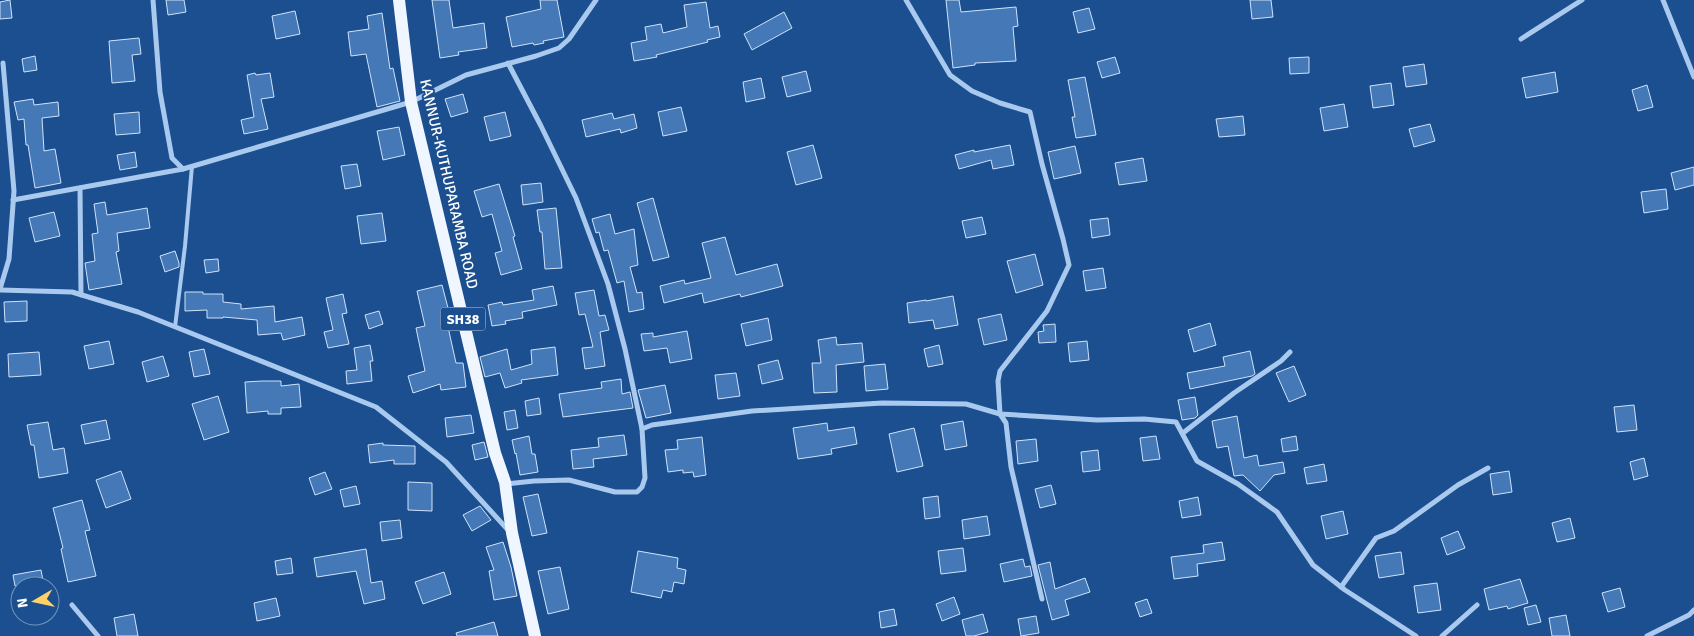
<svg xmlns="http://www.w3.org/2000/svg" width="1694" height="636" viewBox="0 0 1694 636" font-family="Signika,sans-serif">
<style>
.building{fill:#4478b7;stroke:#cfe3fa}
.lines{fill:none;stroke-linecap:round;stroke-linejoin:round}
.service{stroke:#a9c9ee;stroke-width:4}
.minor{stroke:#a9c9ee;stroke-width:5}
.primary{stroke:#f0f6ff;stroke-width:12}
.labels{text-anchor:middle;stroke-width:4;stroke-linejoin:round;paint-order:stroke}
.shield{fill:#1b4f8f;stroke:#bbcadd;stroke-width:1}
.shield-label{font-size:14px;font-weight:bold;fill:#fff}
.street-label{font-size:15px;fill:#fff;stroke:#1b4f8f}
</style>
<rect width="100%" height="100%" fill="#1b4f8f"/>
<g class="building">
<path d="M10,0L12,18L0,19V2Z"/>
<path d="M166,0H184L186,12L168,15Z"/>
<path d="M432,0H449L453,28L484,23L487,48L458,52L459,55L440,58Z"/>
<path d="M540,0H557L564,37L543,41L544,43L534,45L533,43L512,47L506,17L541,9Z"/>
<path d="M946,0H959L961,12L1016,7L1018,26L1013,27L1016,61L975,63V65L953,68Z"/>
<path d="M1250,0H1271L1273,17L1252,19Z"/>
<path d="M706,2L710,28L718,26L720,37L707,40L708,42L656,55L657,57L634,61L631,43L647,40L645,27L661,24L663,33L687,27L684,5Z"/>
<path d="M1089,8L1095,29L1078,33L1073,12Z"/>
<path d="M295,11L300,34L276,39L272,16Z"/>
<path d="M784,12L792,28L752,50L744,34Z"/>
<path d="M382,13L390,69L393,68L400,101L377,107L366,54L351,56L348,32L369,29L367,16Z"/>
<path d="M139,38L141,54L132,55L135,81L112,83L109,41Z"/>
<path d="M35,56L37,70L24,72L22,59Z"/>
<path d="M1115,57L1120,73L1102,78L1097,62Z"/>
<path d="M1309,57V73L1290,74L1289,58Z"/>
<path d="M1424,64L1427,84L1406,87L1403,67Z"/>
<path d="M806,71L811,91L787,97L782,77Z"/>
<path d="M1555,72L1558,92L1526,98L1522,78Z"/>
<path d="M255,73L256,75L270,73L274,97L261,99L268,129L244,134L241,120L254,117L247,75Z"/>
<path d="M1085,77L1096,135L1076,138L1072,117H1075L1068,80Z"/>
<path d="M761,78L765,98L746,102L743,82Z"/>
<path d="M1391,83L1394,105L1373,108L1370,86Z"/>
<path d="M1647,85L1653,107L1638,111L1632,90Z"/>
<path d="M463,94L468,112L451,117L445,99Z"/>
<path d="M33,99L34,105L58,102L59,116L42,118L44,151L55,149L61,183L35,188L28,145H26L24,119L18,120L14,102Z"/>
<path d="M1344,104L1348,127L1324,131L1320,108Z"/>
<path d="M681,107L687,131L663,136L658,112Z"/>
<path d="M139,112L140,133L116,135L114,114Z"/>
<path d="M505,112L511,136L490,141L484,117Z"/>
<path d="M612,113L614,119L634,114L637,128L621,133L620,129L586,137L582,120Z"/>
<path d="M1243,116L1245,135L1219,137L1216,119Z"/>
<path d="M1430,124L1435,141L1414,147L1409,129Z"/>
<path d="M399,127L405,155L383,160L377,131Z"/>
<path d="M813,145L822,178L796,185L787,152Z"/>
<path d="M1010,145L1014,165L993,169L991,160L959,169L955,155L974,150V152Z"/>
<path d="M1075,146L1081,173L1054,179L1048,152Z"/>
<path d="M135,152L137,167L120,170L117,155Z"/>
<path d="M1143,158L1147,181L1119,185L1115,163Z"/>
<path d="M357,164L361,186L345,189L341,166Z"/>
<path d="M1694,167V185L1675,190L1671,173Z"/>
<path d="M541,183L543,202L523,205L521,185Z"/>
<path d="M499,184L515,236L513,237L522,269L501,275L495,253L502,251L492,214L482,217L474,191Z"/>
<path d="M1666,189L1668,209L1644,213L1641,192Z"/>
<path d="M653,198L669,257L653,261L637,203Z"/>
<path d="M105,202L107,215L147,208L150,228L117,233L119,251L116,252L122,284L89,290L85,263L95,261L92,234L98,233L94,204Z"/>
<path d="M556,208L562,268L545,269L542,232H540L537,210Z"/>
<path d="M54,212L60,236L35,242L29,218Z"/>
<path d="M382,213L386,241L361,244L357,216Z"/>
<path d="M610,214L615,234L634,229L638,265L630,267L637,293L642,292L644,309L629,312L624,281L617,283L608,250L604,251L599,232L596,233L592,219Z"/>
<path d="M982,217L986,234L966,238L962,221Z"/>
<path d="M1108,218L1110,235L1092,238L1090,220Z"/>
<path d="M725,237L736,275L777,264L783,286L741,297L740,294L704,303L702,293L664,303L660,286L684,280L685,284L711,278L702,243Z"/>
<path d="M175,251L179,263V267L165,272L160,256Z"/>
<path d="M1035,254L1043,285L1016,293L1007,261Z"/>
<path d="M218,259L219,271L206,273L204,260Z"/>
<path d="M1103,268L1106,288L1086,291L1083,271Z"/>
<path d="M442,285L448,308L444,309L456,363H463L466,387L441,390L440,384L413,393L408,376L425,371L416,328L425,326L417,291Z"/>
<path d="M553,286L557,305L522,312L523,318L505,321L506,324L492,326L488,305L502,302L503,305L534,300L532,290Z"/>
<path d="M594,290L599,316L605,315L609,330L600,332L605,366L585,369L582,348L593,347L585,314L579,315L575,293Z"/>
<path d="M185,292H203V294H223V302L241,304V309L274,306L275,322L302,317L305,335L283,340L281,333L258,335L257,320L223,317V318H207V310L185,311Z"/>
<path d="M343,294L347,313L342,314L349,344L328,348L324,332L333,330L326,298Z"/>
<path d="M953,296L958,325L935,329L933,320L909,323L907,303L926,300V301Z"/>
<path d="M27,301V321L5,322L4,302Z"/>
<path d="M379,311L383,324L369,329L365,315Z"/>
<path d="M1001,314L1007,340L984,345L978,319Z"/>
<path d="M768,318L772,340L746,346L741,324Z"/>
<path d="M1210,323L1216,345L1194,352L1188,330Z"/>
<path d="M1055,324L1056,342L1039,343L1038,332L1044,331L1043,325Z"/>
<path d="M687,331L692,359L670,363L667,348L644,351L641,334L653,333V337Z"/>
<path d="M836,337L837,345L862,343L864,362L836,365L837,392L814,393L812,363H821L818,340Z"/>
<path d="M109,341L114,364L89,369L84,346Z"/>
<path d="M1087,341L1089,360L1070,362L1068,343Z"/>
<path d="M370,345L373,361H370L372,381L347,384L346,371L357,370L354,348Z"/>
<path d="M939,345L943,364L928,367L924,349Z"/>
<path d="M555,347L558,375L521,380L522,383L505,388L500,373L485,377L480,357L507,349L511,370L532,364L531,350Z"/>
<path d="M204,349L210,374L194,377L189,352Z"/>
<path d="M1250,351L1255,374L1252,376L1190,389L1187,373L1225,366L1223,357Z"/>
<path d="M39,352L41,375L9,377L8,354Z"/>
<path d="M163,356L169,376L147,382L142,362Z"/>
<path d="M778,360L783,379L762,384L758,365Z"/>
<path d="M885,364L888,389L866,391L864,366Z"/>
<path d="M1294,366L1306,395L1289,402L1276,373Z"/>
<path d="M736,373L740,396L718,399L715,375Z"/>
<path d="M621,379L622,394L630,392L633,408L563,417L559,394L602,388L601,382Z"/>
<path d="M262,381H281V386L299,384L301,407L281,408V414H268V411L247,413L245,382Z"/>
<path d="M665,385L671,413L646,418L638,390Z"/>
<path d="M218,396L229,432L204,440L192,404Z"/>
<path d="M1195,397L1198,415L1195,418L1182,420L1178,400Z"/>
<path d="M539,398L541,414L527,416L525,401Z"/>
<path d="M1634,405L1637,430L1617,432L1614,407Z"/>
<path d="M515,410L518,428L507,430L504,412Z"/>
<path d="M471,415L474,433L447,437L445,418Z"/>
<path d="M1237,416L1244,458L1257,455L1259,466L1283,462L1285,473L1274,475L1260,491L1243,475L1234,476L1228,446L1217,448L1212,421Z"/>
<path d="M106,420L110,439L85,444L81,425Z"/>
<path d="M963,421L967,446L945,450L941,425Z"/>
<path d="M48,422L53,450L64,448L68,473L39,478L34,445H31L27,425Z"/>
<path d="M827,423L828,431L854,427L857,444L831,449L832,454L798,459L793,428Z"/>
<path d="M914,428L923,466L897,472L889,434Z"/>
<path d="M624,435L627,455L593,459L594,467L573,469L571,450L599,447L598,438Z"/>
<path d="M529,436L532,454H535L538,472L520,475L516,453L515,454L512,440Z"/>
<path d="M1156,436L1160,459L1143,461L1140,438Z"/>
<path d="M1296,436L1298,450L1283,452L1281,439Z"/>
<path d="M702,437L706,475L694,477L693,472L683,473V470L668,472L665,450L678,449L677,440Z"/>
<path d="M1036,439L1038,461L1018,464L1016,441Z"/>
<path d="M484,442L488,457L475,460L472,445Z"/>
<path d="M383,443V445L415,446V464H394V460L370,463L368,445Z"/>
<path d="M1098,450L1100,470L1083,472L1081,452Z"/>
<path d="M1644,458L1648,476L1634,480L1630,462Z"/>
<path d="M1324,464L1327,481L1307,484L1304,468Z"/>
<path d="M121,471L131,499L106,508L96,480Z"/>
<path d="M1509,471L1512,492L1493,495L1490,474Z"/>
<path d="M325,472L332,489L315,495L309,478Z"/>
<path d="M408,482L432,483V511L408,510Z"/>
<path d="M1051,485L1056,504L1040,508L1035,489Z"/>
<path d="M356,486L360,504L344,507L340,490Z"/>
<path d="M538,494L547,533L532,536L523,497Z"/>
<path d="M938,496L940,517L925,519L923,498Z"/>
<path d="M1198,497L1201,515L1182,518L1179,501Z"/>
<path d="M82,500L90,530L85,531L96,576L68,582L61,549L63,548L53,508Z"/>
<path d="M480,506L491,520L472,531L463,515Z"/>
<path d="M1343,511L1348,534L1326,539L1321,516Z"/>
<path d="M987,516L990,535L964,539L962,520Z"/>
<path d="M1570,518L1575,538L1557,542L1552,523Z"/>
<path d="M400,520L402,538L382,541L380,522Z"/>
<path d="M1458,531L1465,548L1447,555L1441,538Z"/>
<path d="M503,542L511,567L517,596L494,600L489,571L494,570L486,547Z"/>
<path d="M1222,542L1225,560L1197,564L1198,576L1174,579L1171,557L1204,553L1203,545Z"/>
<path d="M963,548L966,571L941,574L938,551Z"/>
<path d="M366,549L371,583L382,581L385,599L364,604L356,571L317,577L314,558Z"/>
<path d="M638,551L678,558L677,568L686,570L684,584L674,582L672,592L663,590L661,598L631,592Z"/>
<path d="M1401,552L1404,574L1379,578L1375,556Z"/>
<path d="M291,558L293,573L277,575L275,561Z"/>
<path d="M1023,559L1025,567L1030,566L1032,576L1004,582L1000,564Z"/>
<path d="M1050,562L1055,589L1085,578L1090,592L1065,600L1069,615L1052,620L1038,565Z"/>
<path d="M560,567L569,609L548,614L538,571Z"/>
<path d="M41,570L44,586H15L13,575Z"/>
<path d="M444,572L451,594L423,604L415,582Z"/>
<path d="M1520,579L1528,603L1508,609L1507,606L1489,610L1484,589Z"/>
<path d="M1437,583L1441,610L1418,613L1414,586Z"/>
<path d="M1620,588L1625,607L1608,612L1602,593Z"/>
<path d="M954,597L960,614L942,621L936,604Z"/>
<path d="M276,598L280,616L257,621L254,603Z"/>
<path d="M1147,599L1152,613L1140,617L1135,603Z"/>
<path d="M1536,605L1541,622L1528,625L1524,608Z"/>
<path d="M894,609L897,625L881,628L879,612Z"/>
<path d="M134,614L138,636H117L114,618Z"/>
<path d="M983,614L988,632L974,636H966L962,620Z"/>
<path d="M1566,615L1570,636H1552L1549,618Z"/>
<path d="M1036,616L1039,633L1021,636L1018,619Z"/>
<path d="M494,622L498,636H457L456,633Z"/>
</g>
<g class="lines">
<path class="service" d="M175,327L185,246L192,166"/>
<g class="minor">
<path d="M153,0L160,92L172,158L183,169L411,102L466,75L536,56L559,48L569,39L596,0"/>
<path d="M906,0L950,75L972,91L1000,103L1030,112L1042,164L1063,239L1069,265L1047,311L1000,371L998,381L1000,414L1006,423L1011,467L1042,599"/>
<path d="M1663,0L1694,77"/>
<path d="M1521,39L1582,0"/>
<path d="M508,63L541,126L576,198L608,284L625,349L642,429"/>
<path d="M80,188L81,295"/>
<path d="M13,200L183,169"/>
<path d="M0,289L9,259L14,191L3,63"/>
<path d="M0,290L72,292L138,312L376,407L446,462L509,531"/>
<path d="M1183,433L1234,393L1281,361L1290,352"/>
<path d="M506,484L534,481L569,480L615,492H637L642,487L645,478L642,429L652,425L752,411L882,403L966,404L1000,414L1097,420L1144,419L1176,422L1197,461L1238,484L1277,512L1313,565L1345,590L1416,636"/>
<path d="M1341,587L1376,538L1394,531L1458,485L1488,468"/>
<path d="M72,605L98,636"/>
<path d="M1442,636L1477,605"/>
<path d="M1647,636L1689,615L1694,610"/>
</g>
<path class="primary" d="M399,0L411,102L495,453L505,482L512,533L535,636"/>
</g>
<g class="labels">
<rect class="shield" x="440.5" y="307.5" width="45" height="23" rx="4"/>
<g class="shield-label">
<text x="463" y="324">SH38</text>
</g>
<g class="street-label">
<text transform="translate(449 184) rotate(77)" y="5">KANNUR-KUTHUPARAMBA ROAD</text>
</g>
</g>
<g transform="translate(35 601) rotate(261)"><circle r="24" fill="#1b4f8f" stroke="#7695bc"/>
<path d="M0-4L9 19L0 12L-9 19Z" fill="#ffd166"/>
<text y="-8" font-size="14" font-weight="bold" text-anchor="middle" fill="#ffffff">N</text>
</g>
</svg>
